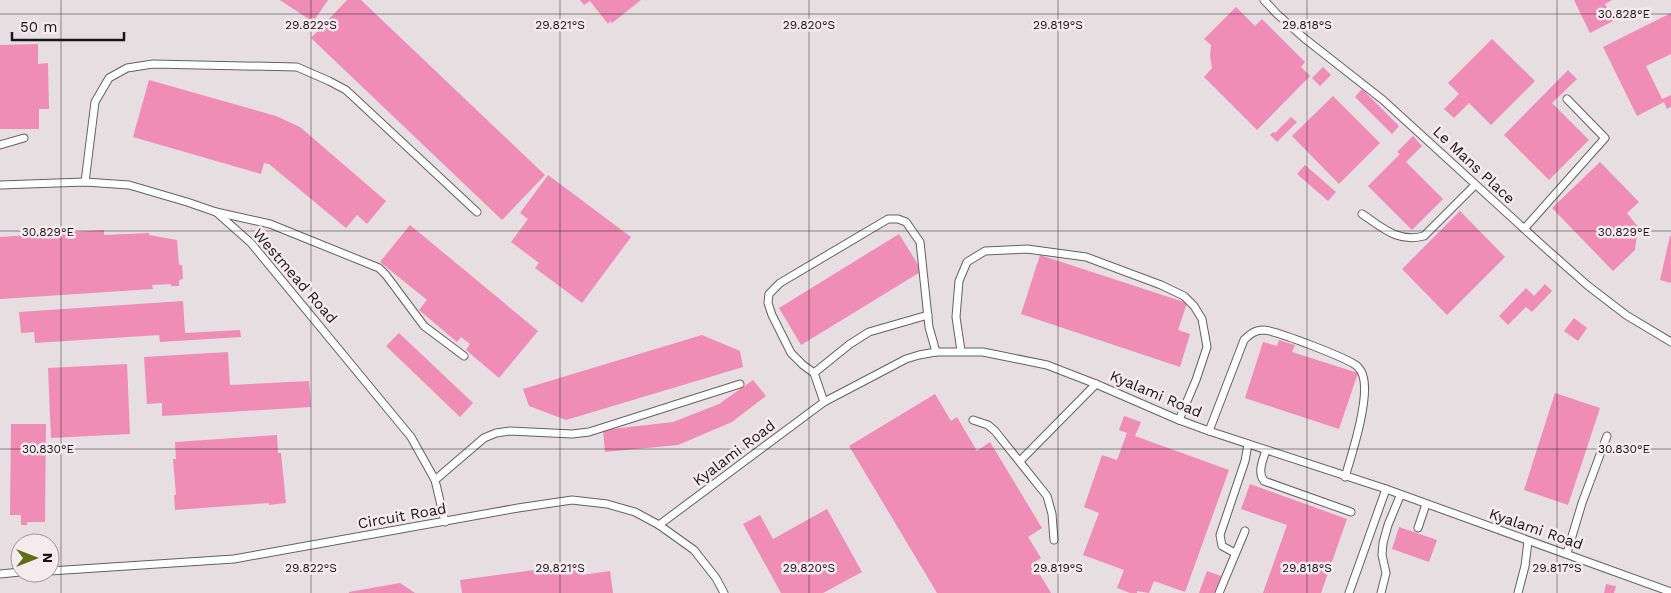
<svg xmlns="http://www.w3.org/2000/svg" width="1671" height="593" viewBox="0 0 1671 593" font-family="'Work Sans',sans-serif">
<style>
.building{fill:#ef8db5}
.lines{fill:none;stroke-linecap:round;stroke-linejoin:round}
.service-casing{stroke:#675f61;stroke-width:9}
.service{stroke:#fff;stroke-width:7}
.ticks{fill:none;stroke:#191617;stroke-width:1;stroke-opacity:0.45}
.labels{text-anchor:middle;stroke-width:5;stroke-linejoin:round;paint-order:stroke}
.street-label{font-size:15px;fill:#191617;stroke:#f5ebee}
.ticks-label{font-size:12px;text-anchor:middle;fill:#191617;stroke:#f5ebee;stroke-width:5;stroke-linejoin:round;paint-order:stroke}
</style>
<rect width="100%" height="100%" fill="#e7dee1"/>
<g class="building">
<path d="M280,0H328L313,22Z"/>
<path d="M347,0H361L545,175L502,220L311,38Z"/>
<path d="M580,0H641L612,23L610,21L608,24L590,1L584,5Z"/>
<path d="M1574,0H1612L1605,4L1613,21L1590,33Z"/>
<path d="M1236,7L1255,26L1262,19L1305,62L1301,67L1310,76L1257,130L1204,77L1212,68L1210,56L1211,45L1204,39Z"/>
<path d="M1671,13V54L1646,66L1662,99L1671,95V107L1667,109L1664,102L1637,116L1603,47Z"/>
<path d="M1492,39L1535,81L1491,125L1469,103L1454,118L1444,109L1459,94L1448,83Z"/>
<path d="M38,44V64L48,63L49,109H39V129H0V45Z"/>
<path d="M1323,67L1331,75L1320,86L1312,78Z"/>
<path d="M1568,70L1577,79L1552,103L1589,140L1549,180L1504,135Z"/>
<path d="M149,80L276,116L300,127L386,201L367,224L357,215L346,228L269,164L264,163L261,174L133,137Z"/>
<path d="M1362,89L1399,126L1392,134L1355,97Z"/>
<path d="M1333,96L1380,143L1339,184L1292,136Z"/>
<path d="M1291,117L1297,122L1277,142L1270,135L1273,132L1275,133Z"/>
<path d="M1413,136L1422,146L1406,162L1443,199L1412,230L1368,186L1400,154L1397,152Z"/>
<path d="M1600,162L1639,202L1627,213L1638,227L1635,250L1613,271L1552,208Z"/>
<path d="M1305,165L1336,192L1328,201L1297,174Z"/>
<path d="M548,175L631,237L582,303L535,268L539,263L511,242L528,219L520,213Z"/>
<path d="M1460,211L1505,257L1447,315L1402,269Z"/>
<path d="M410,225L538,331L499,378L466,350L470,344L461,337L457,342L419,310L427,300L380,262Z"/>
<path d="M104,230V235L149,233V235L177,240L179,265H182L183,279L179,280V286H171V284L152,285L153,289L0,299V237Z"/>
<path d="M899,234L922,271L801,345L779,308Z"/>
<path d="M1670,236H1671V283L1660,280Z"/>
<path d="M1040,255L1187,303L1178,330L1190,334L1180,367L1021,314Z"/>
<path d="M1545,284L1552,291L1532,312L1526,307L1508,325L1499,316L1526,288L1534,296Z"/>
<path d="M183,301L185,333L240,330L241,337L160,342L159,335L35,343L34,332L21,333L19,312Z"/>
<path d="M1574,318L1587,328L1578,341L1564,331Z"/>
<path d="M399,333L473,403L460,417L386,346Z"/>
<path d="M702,335L740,351L743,367L566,420L529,406L523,389Z"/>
<path d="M1279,340L1295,345L1292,352L1358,373L1339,429L1245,398L1263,342L1277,346Z"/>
<path d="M228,352L230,385L309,381L311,407L162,416V403L147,404L144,357Z"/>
<path d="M127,364L130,434L51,438L48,368Z"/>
<path d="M753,380L766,396L732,422L678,445L605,452L603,430L673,422L719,404Z"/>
<path d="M1555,393L1600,408L1568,505L1524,490Z"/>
<path d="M935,394L951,421L957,417L977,451L990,442L1042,528L1028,537L1041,558L1033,563L1051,593H937L849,446Z"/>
<path d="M1124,416L1141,422L1135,436L1229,470L1185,592L1154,581L1149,593L1137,591V593H1130L1117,588L1124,570L1083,555L1099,513L1084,507L1102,455L1117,460L1127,433L1119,430Z"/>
<path d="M11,424H46L45,522H27V525H21V515H10Z"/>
<path d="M277,435L278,453H281L286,503L269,505V503L175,510L174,495H176L173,459H176L175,442Z"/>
<path d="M1250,484L1347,519L1321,593H1263L1287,525L1241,509Z"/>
<path d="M827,509L862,572L823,593H781L743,524L760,515L773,539Z"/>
<path d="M1399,527L1437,540L1429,562L1392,549Z"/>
<path d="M580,564L582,575L610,571L613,593H462L460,580Z"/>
<path d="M1207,571L1221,576L1214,593H1199Z"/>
<path d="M400,583L415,593H349V592Z"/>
<path d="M1606,584L1616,586L1614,593H1604Z"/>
</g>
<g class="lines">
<g class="service-casing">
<g id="service">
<path d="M1264,0L1277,14L1304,38L1383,100L1543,246L1587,285L1626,315L1671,342"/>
<path d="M0,145L24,138"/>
<path d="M85,182L95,102L109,78L127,68L153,64L297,67L329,81L346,90L477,212"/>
<path d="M0,185L85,182L129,185L187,202L216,212L251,243L411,437L435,480L445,522"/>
<path d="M216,212L270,224L379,268L386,275L424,326L464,356"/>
<path d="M1362,214C1382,227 1397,243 1424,236L1475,185"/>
<path d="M1524,229L1605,138L1567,99"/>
<path d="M961,351L956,317L959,281L967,262L985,251L1027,249L1086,257L1161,285L1184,296L1194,306L1202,319L1207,347L1196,380L1179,420"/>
<path d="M814,373L850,344L869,332L928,315"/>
<path d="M824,402L814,373L803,365L791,353L772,315L768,303L769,294L780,283L888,219H898L906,222L920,242L929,327L936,352"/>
<path d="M973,420L988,425L995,431L1047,496L1052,514L1054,540"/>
<path d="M1209,431L1244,340C1250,334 1255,330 1264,330C1277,331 1347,358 1357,366C1360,369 1362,372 1363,376C1370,398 1352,454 1345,477"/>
<path d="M1266,450C1263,460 1257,472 1264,481L1351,512"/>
<path d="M1020,461L1096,384"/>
<path d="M435,480L484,438L496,433L510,431L572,434L589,432L740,384"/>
<path d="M659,525L824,402L906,359L919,355L936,352H983L1047,365L1096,384L1179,420L1209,431L1386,489L1671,592"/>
<path d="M1418,528L1426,504"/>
<path d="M1235,553L1222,546L1220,535L1245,461L1248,444"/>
<path d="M1567,553L1582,503L1607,436"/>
<path d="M50,571L234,559L518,508L572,500L607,504L635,512L659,525L694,550L716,578L724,593"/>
<path d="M0,574L20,572"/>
<path d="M1219,593L1245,531"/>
<path d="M1349,593L1386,489"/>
<path d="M1381,593L1386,573L1382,555L1383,543L1388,525L1400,496"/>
<path d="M1518,593L1525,566L1528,541"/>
</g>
</g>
<use href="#service" class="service"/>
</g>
<path class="ticks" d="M61,0V593M311,0V593M560,0V593M809,0V593M1058,0V593M1307,0V593M1557,0V593M0,14H1671M0,231H1671M0,449H1671"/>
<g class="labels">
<g class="street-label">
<text transform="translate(1474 165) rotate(43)" y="5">Le Mans Place</text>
<text transform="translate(295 276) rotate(49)" y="5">Westmead Road</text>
<text transform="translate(1156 394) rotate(23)" y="5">Kyalami Road</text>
<text transform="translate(734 453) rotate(-37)" y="5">Kyalami Road</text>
<text transform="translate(402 516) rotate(-10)" y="5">Circuit Road</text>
<text transform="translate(1536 529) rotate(19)" y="5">Kyalami Road</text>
</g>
</g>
<g class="ticks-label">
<text x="1624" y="18">30.828°E</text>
<text x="311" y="29">29.822°S</text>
<text x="560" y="29">29.821°S</text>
<text x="809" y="29">29.820°S</text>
<text x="1058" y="29">29.819°S</text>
<text x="1307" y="29">29.818°S</text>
<text x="1624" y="236">30.829°E</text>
<text x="48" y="236">30.829°E</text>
<text x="1624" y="453">30.830°E</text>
<text x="48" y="453">30.830°E</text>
<text x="311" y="572">29.822°S</text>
<text x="560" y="572">29.821°S</text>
<text x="809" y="572">29.820°S</text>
<text x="1058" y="572">29.819°S</text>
<text x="1307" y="572">29.818°S</text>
<text x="1557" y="572">29.817°S</text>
</g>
<g transform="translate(35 558) rotate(90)"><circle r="24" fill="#f5ebee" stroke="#9d9698"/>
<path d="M0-4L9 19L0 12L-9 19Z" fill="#606d17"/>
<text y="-8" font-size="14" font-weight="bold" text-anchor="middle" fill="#191617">N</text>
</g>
<path d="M12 32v8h112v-8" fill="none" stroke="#191617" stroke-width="2.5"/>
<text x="20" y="32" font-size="15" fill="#191617" stroke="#f5ebee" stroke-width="4" paint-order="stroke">50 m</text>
</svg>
